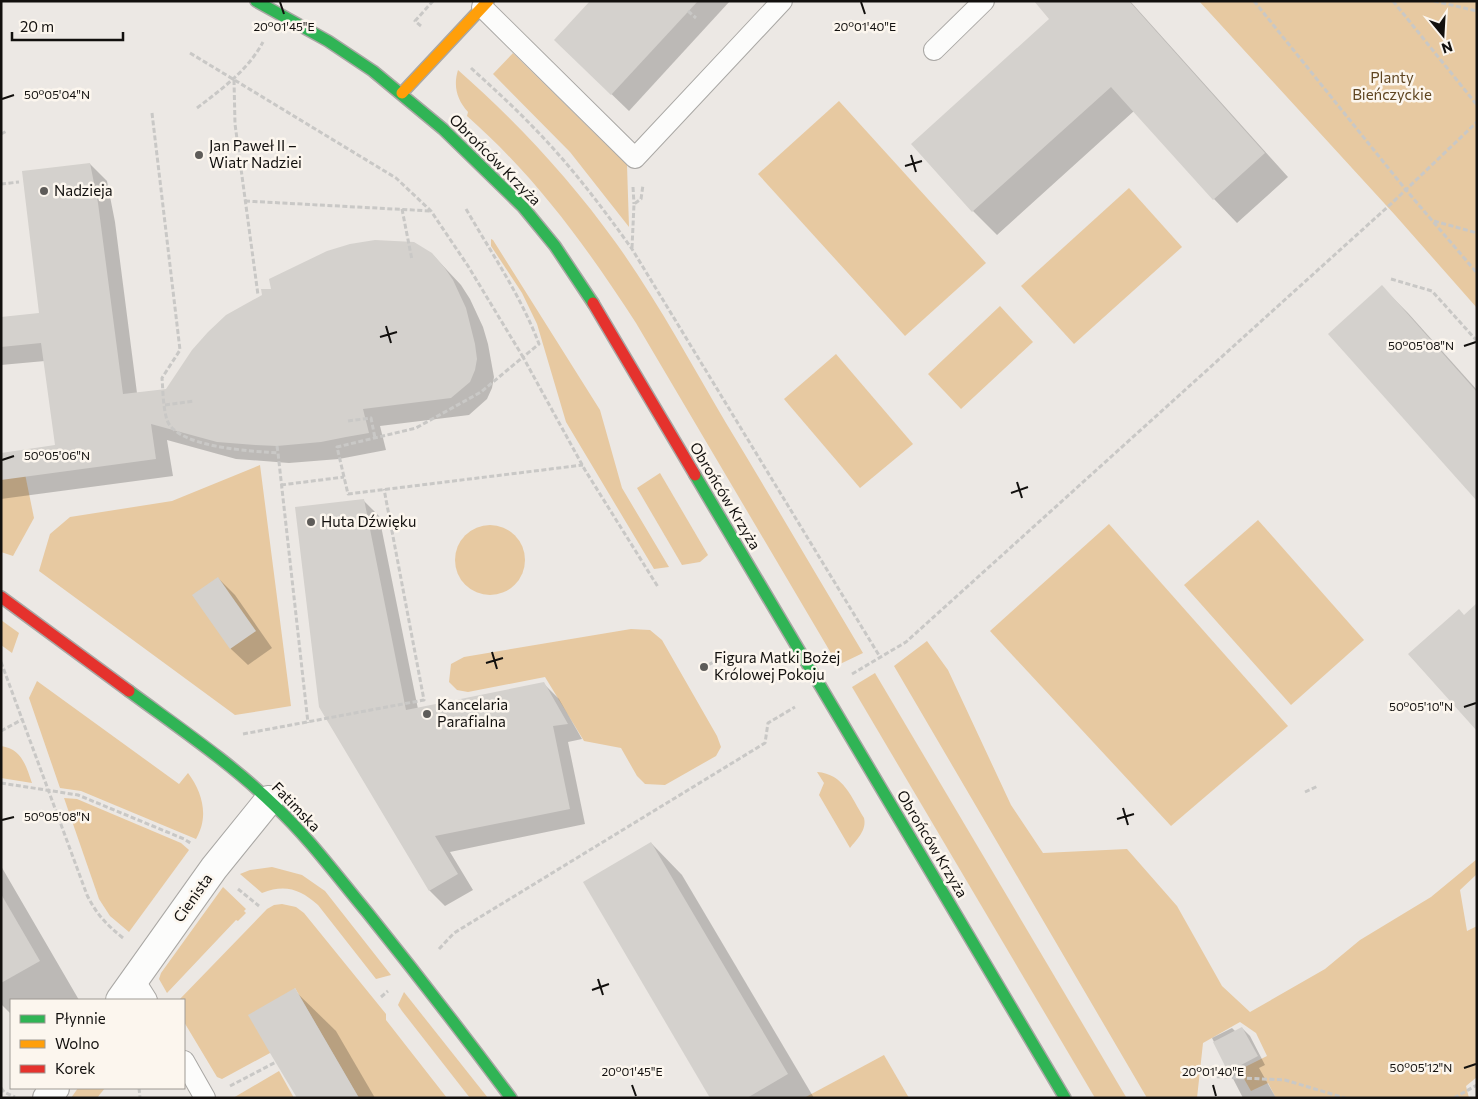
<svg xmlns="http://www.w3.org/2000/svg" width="1478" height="1099" viewBox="0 0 1478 1099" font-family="Commissioner,sans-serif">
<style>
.green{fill:#e7c9a1}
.shadow{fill:#0003}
.building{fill:#d4d1cd}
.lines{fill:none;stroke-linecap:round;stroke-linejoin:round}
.lane-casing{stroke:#a9a7a4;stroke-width:22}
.street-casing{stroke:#a9a7a4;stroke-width:30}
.fast-casing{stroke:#a9a7a4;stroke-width:14}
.slow-casing{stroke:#a9a7a4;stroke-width:14}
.jam-casing{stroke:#a9a7a4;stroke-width:14}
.path{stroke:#c9c8c6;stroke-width:3;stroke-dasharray:5 2.5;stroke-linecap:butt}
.lane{stroke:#fcfcfb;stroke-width:20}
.street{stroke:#fcfcfb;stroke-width:28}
.fast{stroke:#30b455;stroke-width:11}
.slow{stroke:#ff9f0a;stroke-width:11}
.jam{stroke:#e5322d;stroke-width:11}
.ticks{fill:none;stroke:#12100e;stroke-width:2}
.poi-dot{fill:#5e5c59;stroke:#fcf6ee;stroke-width:2}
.labels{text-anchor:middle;stroke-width:5;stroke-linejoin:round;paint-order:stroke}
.park-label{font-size:15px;fill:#5f4521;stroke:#fcf6ee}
.poi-label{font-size:15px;fill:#12100e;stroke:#fcf6ee;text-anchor:start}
.street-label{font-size:15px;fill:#12100e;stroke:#fcf6ee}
.ticks-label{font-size:12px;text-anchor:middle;fill:#12100e;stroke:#fcf6ee;stroke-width:5;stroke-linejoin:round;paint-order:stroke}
</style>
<rect width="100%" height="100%" fill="#ece8e4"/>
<g class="green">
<path d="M1199,1H1477V308L1395,215Z"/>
<path d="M513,53L627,165L629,227L570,152L493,74Z"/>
<path d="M458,70C517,122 570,179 616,243C657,300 690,362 726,423C772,499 817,576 863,653L838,665L636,323C586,246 536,177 467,116L468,112C457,100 453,86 458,70Z"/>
<path d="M839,101L986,263L905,336L758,174Z"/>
<path d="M1129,188L1182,247L1074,344L1021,286Z"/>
<path d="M491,239L493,240L600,410L622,488L669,567L654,569L566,422L537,324L522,293L491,246Z"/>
<path d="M1000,306L1033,342L961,409L928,374Z"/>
<path d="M836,354L913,444L860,488L784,399Z"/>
<path d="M1,464L24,469L34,518L13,556L1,552Z"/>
<path d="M260,465L291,706L235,715L39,571L50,534L70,517L172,501Z"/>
<path d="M660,473L708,555L700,562L682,565L637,488Z"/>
<path d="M1258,520L1364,640L1291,705L1184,585Z"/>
<path d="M1109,524L1288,726L1171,826L990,631Z"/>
<circle cx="490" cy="560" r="35"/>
<path d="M1,620L19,633L12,653L1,645Z"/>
<path d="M631,629L650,630L662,640L717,736L721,747L716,756L665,785L645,784L637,776L621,748L584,741L545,677L468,692L457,690L449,682L451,664L464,657Z"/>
<path d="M927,641L948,670L1011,805L1043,853L1127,849L1177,906L1222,986L1250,1012L1325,969L1360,940L1431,897L1477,859V874L1460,890L1467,931L1477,926V1077L1466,1086L1469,1098H1276L1268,1083L1251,1091L1239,1070L1267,1056L1256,1033L1240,1022L1203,1043L1197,1098H1147L894,666Z"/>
<path d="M875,673L1126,1097L1095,1098L852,687Z"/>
<path d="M37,681L179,784L188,773C203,793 209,817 196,839L81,791L60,788L29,698Z"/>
<path d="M1,746C22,749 26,766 32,783L1,778Z"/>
<path d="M817,772C844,774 851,797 864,818C867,830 857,839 850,848L819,795L824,783Z"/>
<path d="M64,798L77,799L181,843L189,850L129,932L110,916L99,899Z"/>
<path d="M272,867L302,875L325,891L391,975L376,979L318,905C300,889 285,884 262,893L240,874L250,870Z"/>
<path d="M223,887L246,909L244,911L246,913L238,921L236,920L167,993L159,979L161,973Z"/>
<path d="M282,904L296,907L304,913L386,1014V1020L447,1098H359L295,988L270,1053L222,1079L217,1077L184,1022V1000H179L267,909L274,905Z"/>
<path d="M404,992L488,1098H470L402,1011L398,1005Z"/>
<path d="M884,1055L909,1098H804Z"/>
<path d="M279,1071L294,1098H233Z"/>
<path d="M78,1088H105L97,1098H71Z"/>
</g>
<g class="shadow">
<path d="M592,1H730L629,111L573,57Z"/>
<path d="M1035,1H1130L1288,177L1237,223L1214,199L1134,111L997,235L973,211L913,144L1051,19Z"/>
<path d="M90,164L107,181L115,222L137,393L167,390L272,290L432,254L461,285L470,299L483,327L488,344L494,377L492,388L487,399L469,415L380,426L386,450L339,459L289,463L236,459L167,440L173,476L1,499V454L56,446L45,361L1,365V318L40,314Z"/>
<path d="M1382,287L1408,313L1477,390V499Z"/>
<path d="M363,500L379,516L418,709L543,683L559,699L582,739L568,742L585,824L450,852L473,890L445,906L430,891L320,707Z"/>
<path d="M218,578L235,595L272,648L248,665L231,649L194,595Z"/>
<path d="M651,843L682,875L814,1098H711Z"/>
<path d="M1,866L79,1000H11V1014L1,1004Z"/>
<path d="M294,990L336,1031L375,1098H298Z"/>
<path d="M1232,1028L1236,1032L1242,1028L1250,1036L1265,1065L1259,1068L1276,1098H1243L1212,1038Z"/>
</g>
<g class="building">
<path d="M590,1H698L611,95L554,40Z"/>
<path d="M1034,1H1129L1265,153L1213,200L1111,87L972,212L911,144L1049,19Z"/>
<path d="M90,163L98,203L123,394L166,389L192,350L208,332L226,315L262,295L261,289H271L269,279L327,251L350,244L375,240L414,242L432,253L444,267L453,280L466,308L475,344L477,359L475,370L470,382L451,398L363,409L369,433L346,437L321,442L277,446L255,445L217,442L151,424L156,459L1,480V453L55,445L41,343L1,347V317L39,313L22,171Z"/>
<path d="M1382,285L1477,392V501L1328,334Z"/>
<path d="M364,499L406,710L544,682L568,724L553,726L570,809L435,836L458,874L429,891L319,707L295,507Z"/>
<path d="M218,577L256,631L230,649L192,595Z"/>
<path d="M1477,603V731L1408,654L1459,609L1464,615Z"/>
<path d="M651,842L788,1074L747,1098H710L583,882Z"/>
<path d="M1,894L40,961L1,983Z"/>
<path d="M295,988L359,1098H297L270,1053L248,1015Z"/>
<path d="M1242,1027L1258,1056L1228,1072L1213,1042Z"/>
</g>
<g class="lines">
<g class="lane-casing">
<g id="lane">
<path d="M482,7L635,158L782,1"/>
<path d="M934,50L984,1"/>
<path d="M135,981L147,1000"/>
<path d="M184,1061L205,1098"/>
</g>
</g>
<g class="street-casing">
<g id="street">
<path d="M120,1000L214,868L269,800"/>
<path d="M47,1098L55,1088"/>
</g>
</g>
<g class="fast-casing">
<g id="fast">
<path d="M256,1L328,41L373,71L443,129L523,207L555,246L593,303"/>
<path d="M695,475L1065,1098"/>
<path d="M129,691C179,728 231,763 275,806C309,838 337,876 367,912C416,973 464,1035 511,1098"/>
</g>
</g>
<g class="slow-casing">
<path id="slow" d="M402,93L488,1"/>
</g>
<g class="jam-casing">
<g id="jam">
<path d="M593,303L695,475"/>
<path d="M1,597L129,691"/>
</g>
</g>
<g class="path">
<path d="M1254,1L1406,190L1477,273"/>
<path d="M1393,1L1477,105"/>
<path d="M1434,1L1477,11"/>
<path d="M688,11L696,18"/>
<path d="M421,26L415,21L433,1"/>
<path d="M190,53L396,178L431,211L468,266L523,357L481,392L416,428L337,447L348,494L583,465"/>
<path d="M471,68C493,88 515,108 535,129C571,166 602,207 632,249L880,657"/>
<path d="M234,80L235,124L258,295"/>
<path d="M197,108C223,88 248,70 263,42"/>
<path d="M152,113L180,350L162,378C163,391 163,407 167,420C177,448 253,451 278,453L308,723"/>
<path d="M1,134L7,131"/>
<path d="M1,184L19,182"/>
<path d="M633,187L634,204"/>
<path d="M245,201L431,211"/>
<path d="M402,209L412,260"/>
<path d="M466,209C492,254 521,296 539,344L523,357L585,470L658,587"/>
<path d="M1434,221L1477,233"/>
<path d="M632,248L634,204L641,199L643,185"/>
<path d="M1391,279L1432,291L1477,341"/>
<path d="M165,405L194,401"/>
<path d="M348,421L371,418L375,438"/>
<path d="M277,446L278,453"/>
<path d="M281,485L344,477"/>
<path d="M1,662L87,895C97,915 106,924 123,938"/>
<path d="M708,665L728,654"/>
<path d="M852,674L906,642L1392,203L1477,122"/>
<path d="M1,731L23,719"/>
<path d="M243,734L424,700L384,489"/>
<path d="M1,783L78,795L184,839L192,844"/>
<path d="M1305,792L1318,786"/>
<path d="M238,889L259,906"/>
<path d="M439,949L454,933L765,743L768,723L795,707"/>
<path d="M381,997L388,991"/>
<path d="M1202,1076L1285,1080L1345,1098"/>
<path d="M230,1086L276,1062"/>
<path d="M1,1088L4,1092L15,1097"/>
<path d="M139,1088L140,1098"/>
<path d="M1454,1098L1477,1085"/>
</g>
<use href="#lane" class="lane"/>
<use href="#street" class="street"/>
<use href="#fast" class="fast"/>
<use href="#slow" class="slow"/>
<use href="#jam" class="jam"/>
</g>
<path class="ticks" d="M280,2L284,14M861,2L865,14M2,99L14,95M911,155L916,172M905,166L922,161M386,326L391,343M380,337L397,332M1464,346L1476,342M2,460L14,456M1017,482L1022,498M1011,493L1028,487M492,652L497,669M486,663L503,658M1464,707L1476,703M1123,808L1128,825M1117,819L1134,814M2,820L14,817M598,979L603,995M592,990L609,984M1464,1068L1476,1064M632,1085L636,1096M1213,1085L1216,1096"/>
<g class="poi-dot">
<circle cx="199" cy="155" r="5"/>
<circle cx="44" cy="191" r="5"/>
<circle cx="311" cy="522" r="5"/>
<circle cx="704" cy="667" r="5"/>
<circle cx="427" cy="714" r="5"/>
</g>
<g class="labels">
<g class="park-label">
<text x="1392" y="83">Planty<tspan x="1392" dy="17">Bieńczyckie</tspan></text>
</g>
<g class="poi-label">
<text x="209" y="151">Jan Paweł II –<tspan x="209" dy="17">Wiatr Nadziei</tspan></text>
<text x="54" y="196">Nadzieja</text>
<text x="321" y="527">Huta Dźwięku</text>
<text x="714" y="663">Figura Matki Bożej<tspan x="714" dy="17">Królowej Pokoju</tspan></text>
<text x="437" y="710">Kancelaria<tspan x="437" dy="17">Parafialna</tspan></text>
</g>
<g class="street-label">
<text transform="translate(495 160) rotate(45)" y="5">Obrońców Krzyża</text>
<text transform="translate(725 496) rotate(59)" y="5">Obrońców Krzyża</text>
<text transform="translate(296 807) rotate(46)" y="5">Fatimska</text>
<text transform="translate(932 844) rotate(59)" y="5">Obrońców Krzyża</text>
<text transform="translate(193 898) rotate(-55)" y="5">Cienista</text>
</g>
</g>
<g class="ticks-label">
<text x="284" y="31">20°01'45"E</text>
<text x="865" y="31">20°01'40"E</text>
<text x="57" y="99">50°05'04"N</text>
<text x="1421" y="350">50°05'08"N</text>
<text x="57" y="460">50°05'06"N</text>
<text x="1421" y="711">50°05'10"N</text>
<text x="57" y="821">50°05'08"N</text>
<text x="1421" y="1072">50°05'12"N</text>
<text x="632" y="1076">20°01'45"E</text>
<text x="1213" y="1076">20°01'40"E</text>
</g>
<rect width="1478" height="1099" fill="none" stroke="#12100e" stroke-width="5"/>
<rect x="10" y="999" width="175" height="90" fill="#fcf6ee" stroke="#9e9a94"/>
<rect x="20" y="1015" width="25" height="8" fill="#30b455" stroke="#9e9a94"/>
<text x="55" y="1024" font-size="15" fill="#12100e">Płynnie</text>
<rect x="20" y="1040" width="25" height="8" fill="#ff9f0a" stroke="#9e9a94"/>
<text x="55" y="1049" font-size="15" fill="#12100e">Wolno</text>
<rect x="20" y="1065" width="25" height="8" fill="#e5322d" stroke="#9e9a94"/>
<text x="55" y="1074" font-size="15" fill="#12100e">Korek</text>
<g transform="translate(1443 35) rotate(162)" stroke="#fcf6ee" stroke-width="4" paint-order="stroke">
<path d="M0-4L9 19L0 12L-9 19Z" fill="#12100e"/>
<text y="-8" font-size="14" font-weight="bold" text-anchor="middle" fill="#12100e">N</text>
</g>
<path d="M12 32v8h111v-8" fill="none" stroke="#12100e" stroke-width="2.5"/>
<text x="20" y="32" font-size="15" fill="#12100e" stroke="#fcf6ee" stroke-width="4" paint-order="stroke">20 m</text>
</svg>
